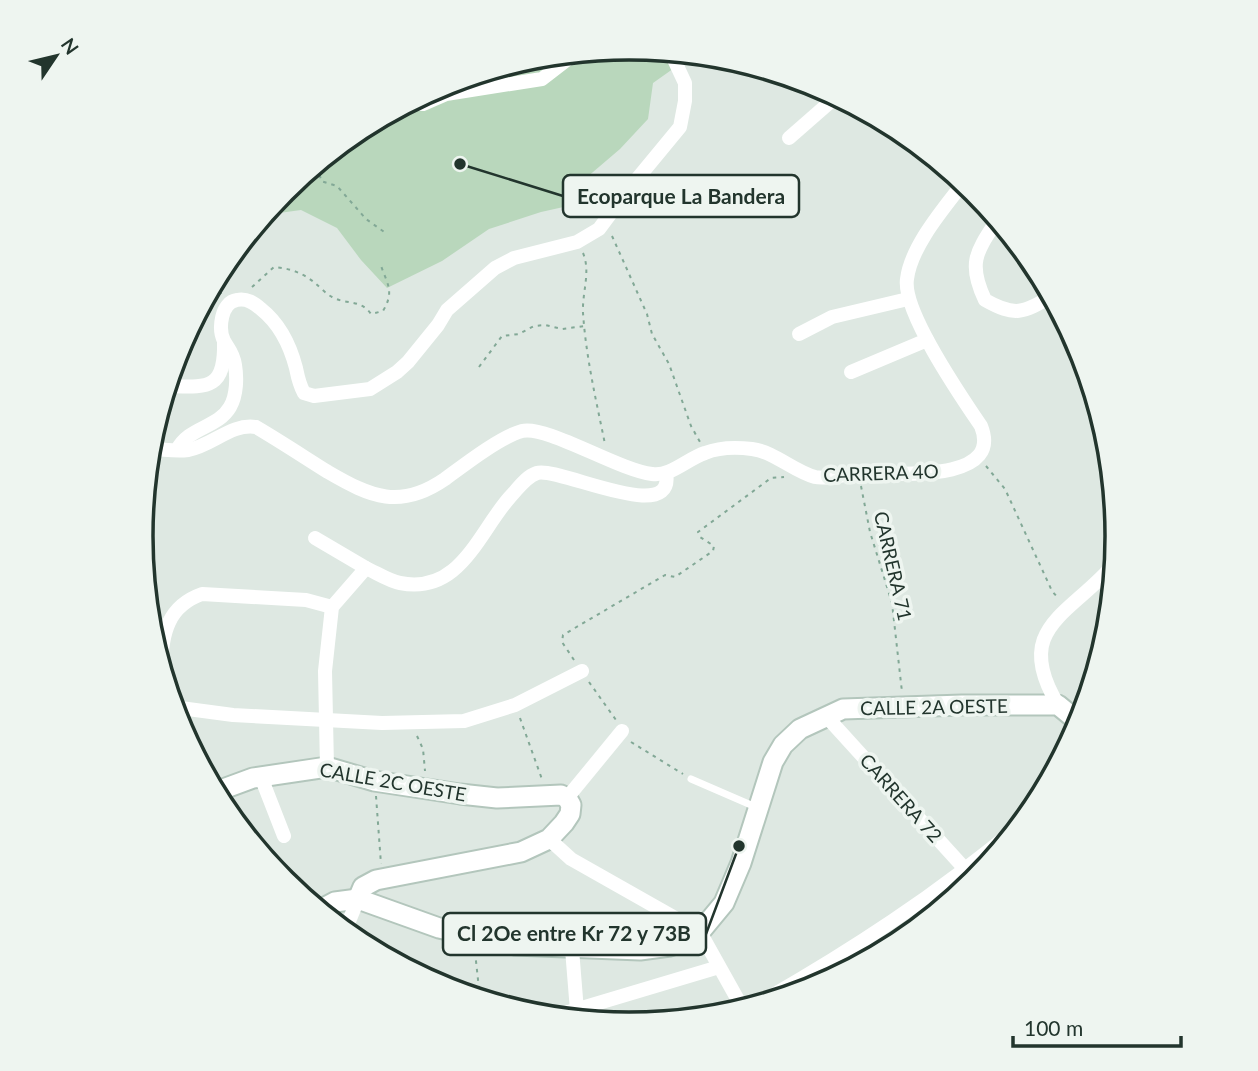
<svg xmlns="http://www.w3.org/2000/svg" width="1258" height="1071" viewBox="0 0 1258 1071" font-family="Lato,sans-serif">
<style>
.green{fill:#b9d7bc}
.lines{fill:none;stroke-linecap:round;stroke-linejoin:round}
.secondary-casing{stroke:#b3c6bc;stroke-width:23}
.path{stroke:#82a896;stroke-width:2;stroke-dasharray:3.5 5;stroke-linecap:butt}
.lane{stroke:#fff;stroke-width:7}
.street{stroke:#fff;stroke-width:14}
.secondary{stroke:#fff;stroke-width:19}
.labels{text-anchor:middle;stroke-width:7;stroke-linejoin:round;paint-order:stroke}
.street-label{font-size:19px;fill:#22352d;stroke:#eef5f0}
.rim{fill:none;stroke:#22352d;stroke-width:3.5}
.leader{fill:none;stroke:#22352d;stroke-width:2.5}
.callout-dot{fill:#22352d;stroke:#eef5f0;stroke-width:2.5}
.callout{fill:#eef5f0;stroke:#22352d;stroke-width:2.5}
.callout-label{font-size:21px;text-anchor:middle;font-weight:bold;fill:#22352d}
</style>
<rect width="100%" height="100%" fill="#dee8e2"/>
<path class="green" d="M629,47L694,54L653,83L648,119L620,149L586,178L568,206L541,212L489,229L442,261L387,288L361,260L337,228L301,210L279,213L269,208C330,134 441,76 534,57C564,50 598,50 629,47Z"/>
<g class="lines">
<g class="secondary-casing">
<g id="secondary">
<path d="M215,792L253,778L327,767L374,781L460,794L497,798L561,795L567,798L571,805L570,814L564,823L549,839L521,852L376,880L363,887L358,899"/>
<path d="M320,910L335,902L358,899L439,928L515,945L640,950L670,946L700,932L724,903L741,863L773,762L783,745L800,729L843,709L962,705H1058L1080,723"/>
</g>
</g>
<g class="path">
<path d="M306,172L319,171L321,181L337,186L366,219L387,234"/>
<path d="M612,236L647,314L652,334L669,364L691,426L700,442"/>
<path d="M583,253C591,272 582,292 583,313C586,357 596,400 605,444"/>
<path d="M217,276L221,294"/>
<path d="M252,287L274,267C289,268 303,273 315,283C320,287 326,294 332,297C346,305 361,299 371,314L383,311C395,291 387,284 380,263"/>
<path d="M479,367L502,336L519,334L534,326L545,325L562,329L585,326"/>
<path d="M986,466L1005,489L1052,591L1058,598"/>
<path d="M861,486L870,532L892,603L902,692"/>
<path d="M574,660L562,642L563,635L665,575L675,577L713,551L714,546L700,537L698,532L771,478L784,477"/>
<path d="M589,682L616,720"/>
<path d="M520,718L543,782"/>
<path d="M417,736L423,749L425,771"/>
<path d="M631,742L683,774"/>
<path d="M376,796L381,864"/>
<path d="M475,952L480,998"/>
</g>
<g class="lane">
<path d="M1031,271L1035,264"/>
<path d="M691,779L758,808"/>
</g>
<g class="street">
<path d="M407,103L423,104L446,94L542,79L577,52"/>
<path d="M789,138L837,96"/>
<path d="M998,219C977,251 967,262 985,300C1015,317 1023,313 1052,296"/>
<path d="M799,334L832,317L908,299"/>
<path d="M851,372L927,340"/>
<path d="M167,386C206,387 225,391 224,343"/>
<path d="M149,449C162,449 176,452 188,450C212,446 231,423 256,427C280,441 304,457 328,472C371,497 400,510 445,479C464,465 500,437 522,431C547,425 618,470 652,474C670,477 687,459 705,453C720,447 736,447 752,449C775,452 793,471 815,477C828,480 848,473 862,473C894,473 1004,484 981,426C962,398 902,311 907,279C911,246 944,208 964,182"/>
<path d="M177,450C188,427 218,428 230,407C237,395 237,377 235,365C233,352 229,350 224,341C218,329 221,302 237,300C247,298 254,303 261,309C280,324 290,345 296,368C298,378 299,384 304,393L314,396L370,389L397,372L408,362L438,325L447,310L495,268L514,258L577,242L599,229L628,190L680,127L685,101V83L670,51"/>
<path d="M315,538L366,568"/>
<path d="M161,666C162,633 168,606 202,594L306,600L332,607"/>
<path d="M1058,705C1011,627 1071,615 1115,563"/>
<path d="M173,707L233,715L382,723L464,721L515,705L582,671"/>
<path d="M826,716L975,880"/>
<path d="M1072,717L1085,704"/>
<path d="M327,767L325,671L332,607L366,568C377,573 389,581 400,583C460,595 478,533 510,497C518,489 525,477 537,473C558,466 676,527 666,473"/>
<path d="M261,777L284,836"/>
<path d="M567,798L622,731"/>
<path d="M549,839L571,859L700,932L743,1009"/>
<path d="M345,931L358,899"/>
<path d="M572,949L577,1011L581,1019"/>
<path d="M831,962L841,973"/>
<path d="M409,965L410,970"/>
<path d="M756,1005C851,951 937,895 1021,824"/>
<path d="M555,1016L719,967"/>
</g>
<use href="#secondary" class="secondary"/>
</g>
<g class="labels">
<g class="street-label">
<text transform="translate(881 473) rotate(-2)" y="7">CARRERA 4O</text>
<text transform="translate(893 566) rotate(77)" y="7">CARRERA 71</text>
<text transform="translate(934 707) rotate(-1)" y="7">CALLE 2A OESTE</text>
<text transform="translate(393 782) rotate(10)" y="7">CALLE 2C OESTE</text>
<text transform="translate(901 798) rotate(48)" y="7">CARRERA 72</text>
</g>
</g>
<path d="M0 0H1258V1071H0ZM153 536a476 476 0 1 1 952 0a476 476 0 1 1-952 0Z" fill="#eef5f0" fill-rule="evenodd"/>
<path class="rim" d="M153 536a476 476 0 1 1 952 0a476 476 0 1 1-952 0Z"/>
<path class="leader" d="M460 164L563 196M739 846L706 934"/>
<g class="callout-dot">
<circle cx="460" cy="164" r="7"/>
<circle cx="739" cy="846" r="7"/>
</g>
<g class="callout">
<rect x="563" y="175" width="236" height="42" rx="7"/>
<rect x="443" y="913" width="263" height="42" rx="7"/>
</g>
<g class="callout-label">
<text x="681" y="204">Ecoparque La Bandera</text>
<text x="574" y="941">Cl 2Oe entre Kr 72 y 73B</text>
</g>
<g transform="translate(56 56) rotate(55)" stroke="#eef5f0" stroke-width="5" paint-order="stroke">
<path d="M0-5L12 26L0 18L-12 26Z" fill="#22352d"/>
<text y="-10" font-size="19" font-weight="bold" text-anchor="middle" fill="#22352d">N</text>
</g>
<path d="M1013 1036v10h168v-10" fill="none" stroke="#22352d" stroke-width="3.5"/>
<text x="1024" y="1036" font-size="21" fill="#22352d" stroke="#eef5f0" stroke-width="5" paint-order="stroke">100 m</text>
</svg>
